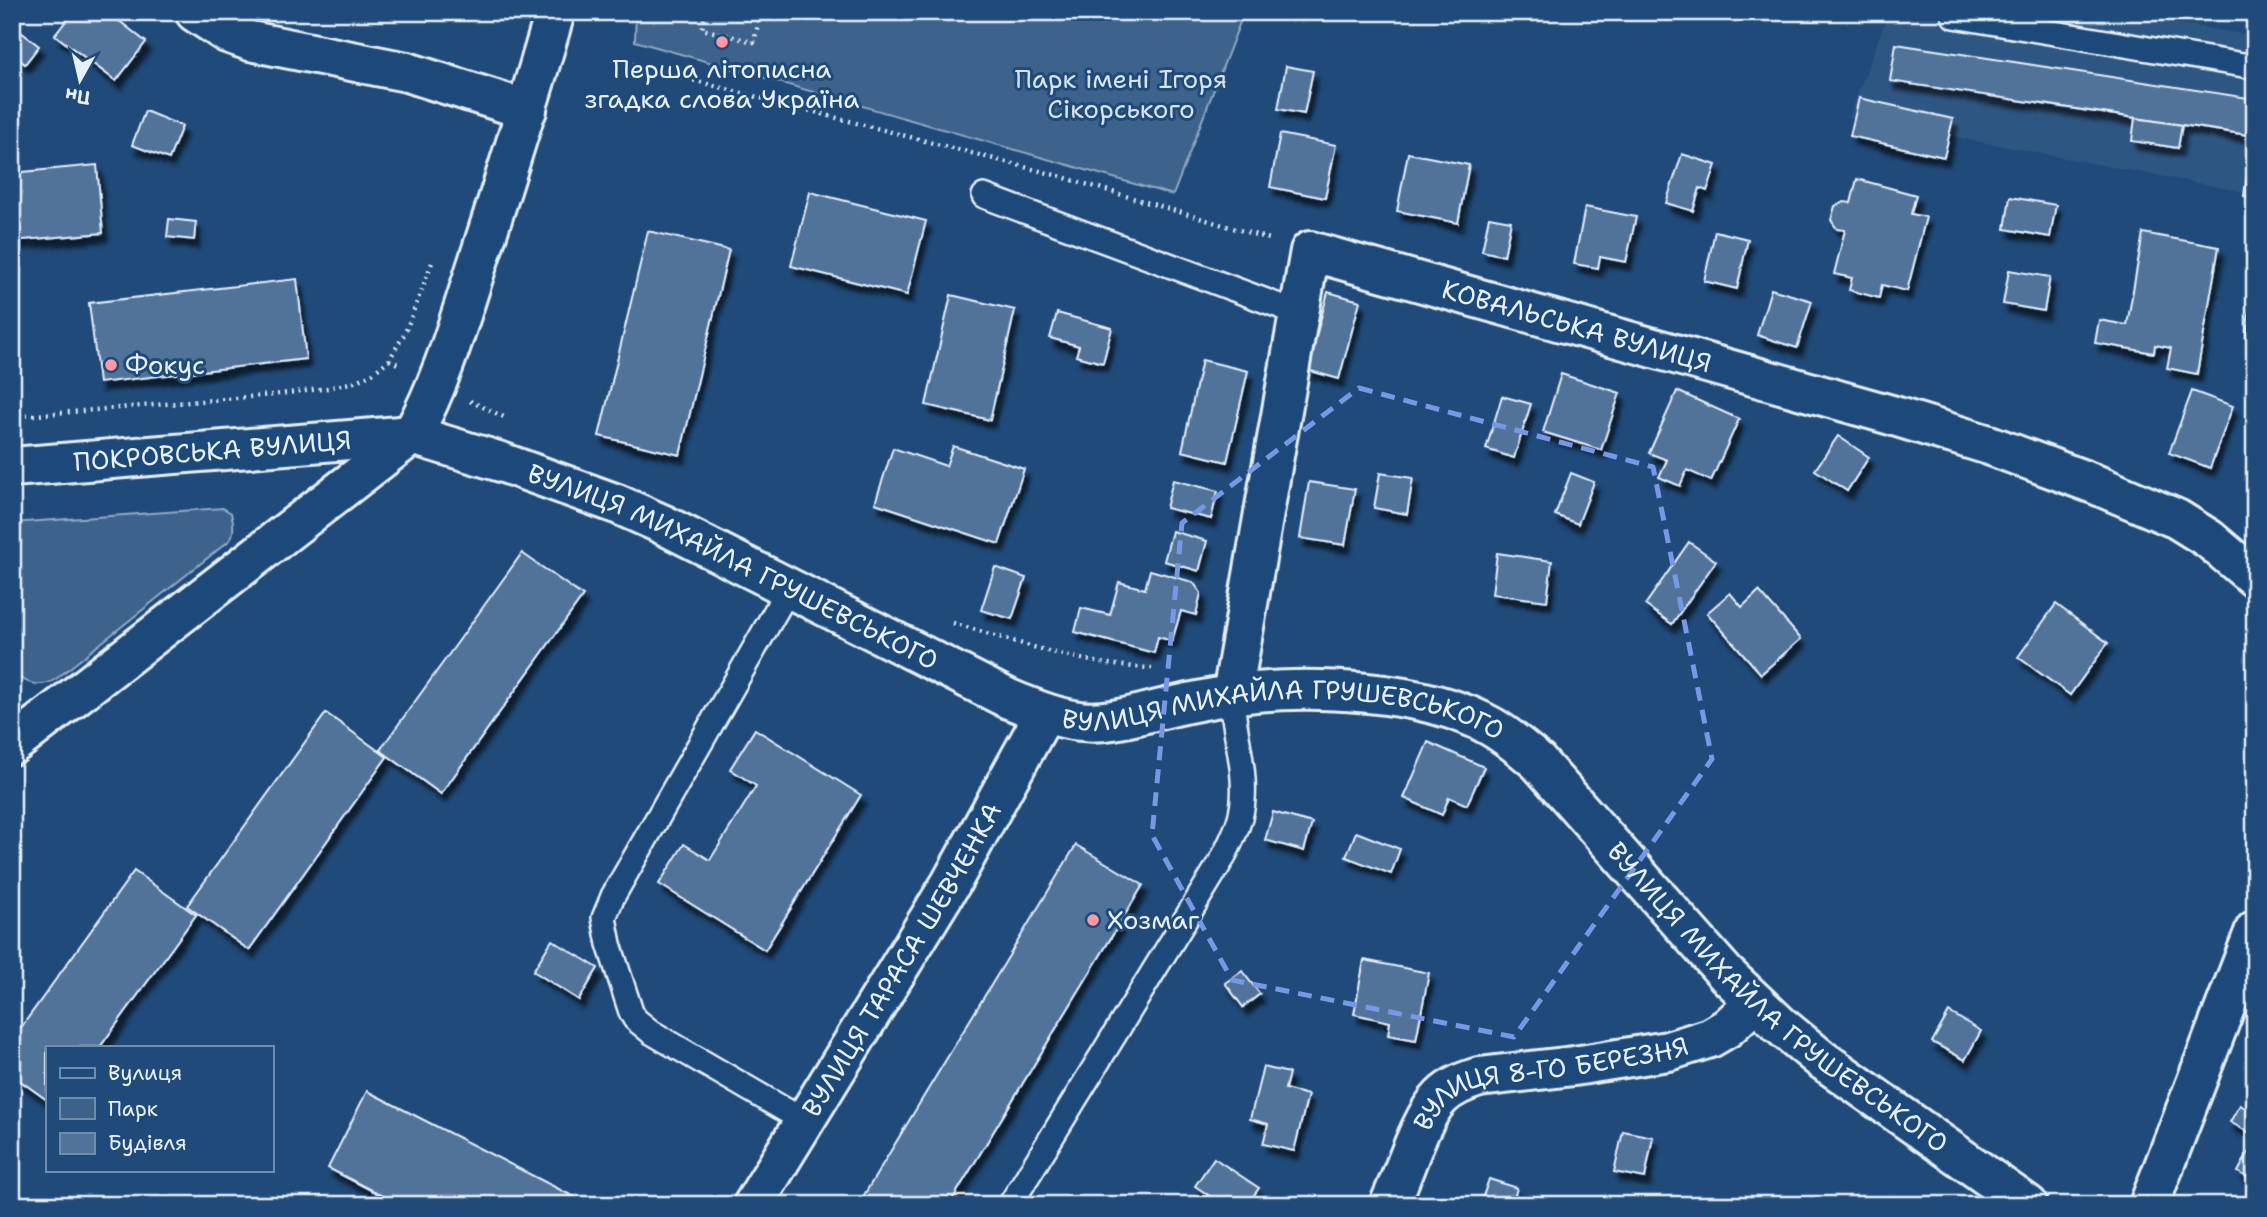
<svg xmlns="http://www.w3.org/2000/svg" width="2267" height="1217" viewBox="0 0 2267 1217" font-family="'Shantell Sans',sans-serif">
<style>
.built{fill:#2e5683}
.green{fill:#3c628c;stroke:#92aac2;stroke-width:2}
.building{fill:#517399;stroke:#e8f1f8;stroke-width:2;filter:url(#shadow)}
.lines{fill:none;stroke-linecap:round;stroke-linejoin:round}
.service-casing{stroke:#e8f1f8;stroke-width:28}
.minor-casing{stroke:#e8f1f8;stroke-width:44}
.secondary-casing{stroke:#e8f1f8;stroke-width:44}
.path{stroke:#e8f1f8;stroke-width:4.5;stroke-dasharray:2 5;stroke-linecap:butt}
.service{stroke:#1f4a7a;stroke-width:23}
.minor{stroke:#1f4a7a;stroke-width:38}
.secondary{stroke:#1f4a7a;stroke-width:38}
.marked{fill:none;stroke:#7897e6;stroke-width:5;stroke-dasharray:14 9;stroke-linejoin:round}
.poi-dot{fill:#ff9aa2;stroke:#1f4a7a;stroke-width:2.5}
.labels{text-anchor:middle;stroke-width:6;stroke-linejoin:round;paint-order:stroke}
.poi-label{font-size:26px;fill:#e8f1f8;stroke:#1f4a7a;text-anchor:start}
.park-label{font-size:26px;fill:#d7e3ed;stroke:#1f4a7a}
.street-label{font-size:26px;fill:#e8f1f8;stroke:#1f4a7a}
</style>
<defs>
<filter id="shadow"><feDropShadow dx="4.5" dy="8" stdDeviation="2" flood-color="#0009"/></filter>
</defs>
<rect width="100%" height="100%" fill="#1f4a7a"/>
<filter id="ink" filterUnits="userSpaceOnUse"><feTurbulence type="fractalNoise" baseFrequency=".0143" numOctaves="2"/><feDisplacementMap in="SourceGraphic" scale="14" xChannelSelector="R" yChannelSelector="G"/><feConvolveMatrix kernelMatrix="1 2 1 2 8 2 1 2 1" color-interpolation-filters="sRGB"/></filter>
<g filter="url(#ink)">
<path class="built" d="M1889,12H2107L2255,36V194L1849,117Z"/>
<g class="green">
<path d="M636,12H1244L1173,195L635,41Z"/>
<path d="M223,508L231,513C234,523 235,532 230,540L56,679C40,689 27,684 12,672V523Z"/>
</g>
<g class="building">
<path d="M73,12H108L146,42L116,81L55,35Z"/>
<path d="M12,25L39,46L25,64L12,54Z"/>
<path d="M1896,44L2255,99V136L1890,81Z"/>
<path d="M1286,66L1313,71L1304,114L1278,109Z"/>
<path d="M1859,98L1953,119L1944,157L1850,136Z"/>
<path d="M145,111L182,126L169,159L132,145Z"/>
<path d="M2135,118L2182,125L2178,148L2132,141Z"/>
<path d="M1280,134L1336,145L1325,198L1270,187Z"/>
<path d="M2253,136L2255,137V198L2244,196Z"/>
<path d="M1408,153L1469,165L1458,223L1397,211Z"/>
<path d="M1682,154L1716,165L1707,191L1700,188L1693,211L1666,203Z"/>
<path d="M97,165L103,233L12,241V173Z"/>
<path d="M1857,179L1916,195L1911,214L1926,217L1907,291L1882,285L1879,298L1849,290L1852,278L1834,274L1845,230L1837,229L1831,220L1835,206L1844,202L1851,203Z"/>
<path d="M810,192L926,221L907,295L791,266Z"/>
<path d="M2010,197L2056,205L2050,237L2005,229Z"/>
<path d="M1585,207L1636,217L1626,262L1600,257L1598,268L1574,264Z"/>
<path d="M1489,217L1511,221L1504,256L1482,251Z"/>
<path d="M169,219L196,222L194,240L167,237Z"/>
<path d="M648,231L729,250L680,455L599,436Z"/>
<path d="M1715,231L1748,239L1737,289L1704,281Z"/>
<path d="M2143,233L2219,247L2197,374L2167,368L2171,348L2155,345L2154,353L2095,343L2099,320L2127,325Z"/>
<path d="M2009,270L2050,277L2044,311L2003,304Z"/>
<path d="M297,279L306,359L99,383L89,303Z"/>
<path d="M1771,289L1812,301L1797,348L1757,335Z"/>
<path d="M1328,292L1360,301L1339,379L1307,370Z"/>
<path d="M951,295L1015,310L990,420L926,405Z"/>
<path d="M2250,301L2255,302V338H2246Z"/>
<path d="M1057,313L1112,328L1103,363L1076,356L1079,346L1050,338Z"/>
<path d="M1202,360L1248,371L1227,462L1182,451Z"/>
<path d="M1561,374L1620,393L1601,450L1543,432Z"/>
<path d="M1677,391L1739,419L1711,481L1687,470L1680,486L1659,477L1667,460L1649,453Z"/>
<path d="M2192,391L2233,406L2210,468L2169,453Z"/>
<path d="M1502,396L1531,404L1514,458L1486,449Z"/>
<path d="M1838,436L1869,457L1847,491L1815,470Z"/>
<path d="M953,446L1024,469L999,544L875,503L893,448L946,466Z"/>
<path d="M1380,473L1413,478L1407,514L1374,508Z"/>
<path d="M1571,473L1594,482L1578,524L1555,515Z"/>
<path d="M1173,480L1218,491L1211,519L1166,508Z"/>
<path d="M1309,482L1355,489L1345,545L1300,538Z"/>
<path d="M1172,531L1207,541L1199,571L1164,561Z"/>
<path d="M1689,542L1716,561L1672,624L1645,605Z"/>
<path d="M522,553L583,596L441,794L380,750Z"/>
<path d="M1497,553L1552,561L1547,601L1492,594Z"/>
<path d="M995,567L1026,578L1012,619L981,610Z"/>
<path d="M1150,570L1193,582L1201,593L1196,615L1181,611L1172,641L1158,637L1154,653L1075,632L1081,608L1110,615L1119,582L1145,589Z"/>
<path d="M1759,591L1801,639L1761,674L1707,613L1730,593L1742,607Z"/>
<path d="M2056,604L2108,643L2070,695L2018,657Z"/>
<path d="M326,713L387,757L249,950L187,906Z"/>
<path d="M755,729L861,795L765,950L659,884L684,844L710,860L756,786L730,769Z"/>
<path d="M1428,742L1484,767L1467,805L1449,797L1442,815L1404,798Z"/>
<path d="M1273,812L1312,823L1304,851L1265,840Z"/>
<path d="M1356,832L1400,849L1391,874L1346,857Z"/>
<path d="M1076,845L1143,885L949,1205H858Z"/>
<path d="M134,871L196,915L100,1047H47V1100L12,1075V1040Z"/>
<path d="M552,940L598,968L579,1000L533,971Z"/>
<path d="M1364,960L1429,973L1416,1040L1388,1035L1390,1022L1354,1014Z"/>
<path d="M1242,971L1260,994L1243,1007L1225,983Z"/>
<path d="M1949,1012L1981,1031L1965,1060L1932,1042Z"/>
<path d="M1263,1067L1289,1073L1285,1089L1308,1095L1294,1151L1263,1144L1268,1124L1250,1119Z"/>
<path d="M367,1091L590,1205H400L328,1168Z"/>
<path d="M2240,1105L2255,1114V1136L2230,1122Z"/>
<path d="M1623,1131L1653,1137L1645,1178L1614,1172Z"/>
<path d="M2251,1148L2255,1150V1182L2238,1172Z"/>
<path d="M1214,1158L1259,1188L1247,1205H1223L1195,1186Z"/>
<path d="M1489,1179L1517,1188L1512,1205H1480Z"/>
</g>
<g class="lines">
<g class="service-casing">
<g id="service">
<path d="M1954,16L2255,67"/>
<path d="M984,196L1298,313"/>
<path d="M789,588L613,896L604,918L609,944L631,1012L635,1019L651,1032L804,1121"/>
<path d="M1010,1205L1223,858C1232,839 1242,821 1243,800C1246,766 1233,730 1232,695"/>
</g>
</g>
<g class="minor-casing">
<g id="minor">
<path d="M195,12L227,33L250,41L407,72L527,110"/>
<path id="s1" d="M1232,695L1310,251L1891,415L1989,445L2097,485L2177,519L2209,539L2255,578"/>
<path d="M12,745L412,435"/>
<path id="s2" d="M753,1205L951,883L1045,713"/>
<path id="s3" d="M1389,1205C1404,1175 1419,1119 1441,1097C1452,1086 1466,1081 1479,1077L1574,1066L1668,1051L1710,1038L1727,1028L1755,1002"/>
<path d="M2149,1205L2255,930"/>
</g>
</g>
<g class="secondary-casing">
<g id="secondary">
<path d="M412,435C443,380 460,317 480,256C506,175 532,94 555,12"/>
<path id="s4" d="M12,467L412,435L501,462L617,504L662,524L1009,699C1032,708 1055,718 1080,721C1106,724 1133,716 1158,710C1182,704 1207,699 1231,695C1304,684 1427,689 1492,727C1509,737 1523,749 1538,762L1726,974L1781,1026L1821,1059L2028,1205"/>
</g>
</g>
<g class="path">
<path d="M706,12L702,29L754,42L761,12"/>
<path d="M612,59L1059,176L1273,240"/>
<path d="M389,360L400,365"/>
<path d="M470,401L506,418"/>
<path d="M12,417L272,395L328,388L354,382L373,373L389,360L405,333L433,260"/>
<path d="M953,623C1018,642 1084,666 1152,668"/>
</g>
<use href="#service" class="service"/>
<use href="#minor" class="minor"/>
<use href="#secondary" class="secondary"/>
</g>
</g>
<path class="marked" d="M1359,388L1653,467L1712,759L1514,1037L1232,980L1152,835L1182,523Z"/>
<g class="poi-dot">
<circle cx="722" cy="42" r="7"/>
<circle cx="111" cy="365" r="7"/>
<circle cx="1093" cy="920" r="7"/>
</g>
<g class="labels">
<g class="poi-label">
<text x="722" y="78" text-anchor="middle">Перша літописна<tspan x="722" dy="30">згадка слова Україна</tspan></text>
<text x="125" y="374">Фокус</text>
<text x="1107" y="929">Хозмаг</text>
</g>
<g class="park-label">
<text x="1121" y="88">Парк імені Ігоря<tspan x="1121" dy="30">Сікорського</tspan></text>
</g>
<g class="street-label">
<text dy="9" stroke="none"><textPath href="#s1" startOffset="728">КОВАЛЬСЬКА ВУЛИЦЯ</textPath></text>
<text dy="9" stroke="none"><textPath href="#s4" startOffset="201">ПОКРОВСЬКА ВУЛИЦЯ</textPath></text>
<text dy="9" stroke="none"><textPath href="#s4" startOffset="749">ВУЛИЦЯ МИХАЙЛА ГРУШЕВСЬКОГО</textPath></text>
<text dy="9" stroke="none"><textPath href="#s4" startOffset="1337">ВУЛИЦЯ МИХАЙЛА ГРУШЕВСЬКОГО</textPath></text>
<text dy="9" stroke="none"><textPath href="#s2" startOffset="287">ВУЛИЦЯ ТАРАСА ШЕВЧЕНКА</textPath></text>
<text dy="9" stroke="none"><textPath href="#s4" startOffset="1946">ВУЛИЦЯ МИХАЙЛА ГРУШЕВСЬКОГО</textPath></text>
<text dy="9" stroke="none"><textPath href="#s3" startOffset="229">ВУЛИЦЯ 8-ГО БЕРЕЗНЯ</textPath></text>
</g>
</g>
<rect width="2267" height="1217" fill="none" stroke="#1f4a7a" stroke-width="42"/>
<rect x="21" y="21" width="2225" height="1175" fill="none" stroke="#e8f1f8" stroke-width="2.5" filter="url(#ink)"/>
<rect x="46" y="1046" width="228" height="126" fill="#1f4a7a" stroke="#6f8dac" stroke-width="2"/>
<rect x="60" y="1068" width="35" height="10" fill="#1f4a7a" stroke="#6f8dac" stroke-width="2"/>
<text x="108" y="1080" font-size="21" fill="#e8f1f8">Вулиця</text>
<rect x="60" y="1098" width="35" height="21" fill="#3c628c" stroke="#6f8dac" stroke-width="2"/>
<text x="108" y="1116" font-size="21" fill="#e8f1f8">Парк</text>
<rect x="60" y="1133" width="35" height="21" fill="#517399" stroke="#6f8dac" stroke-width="2"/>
<text x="108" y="1150" font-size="21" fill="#e8f1f8">Будівля</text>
<g transform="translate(80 80) rotate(188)" stroke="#1f4a7a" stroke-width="5" paint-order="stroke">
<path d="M0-5L12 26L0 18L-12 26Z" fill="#e8f1f8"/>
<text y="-10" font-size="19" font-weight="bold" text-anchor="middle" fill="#e8f1f8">Пн</text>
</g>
</svg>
